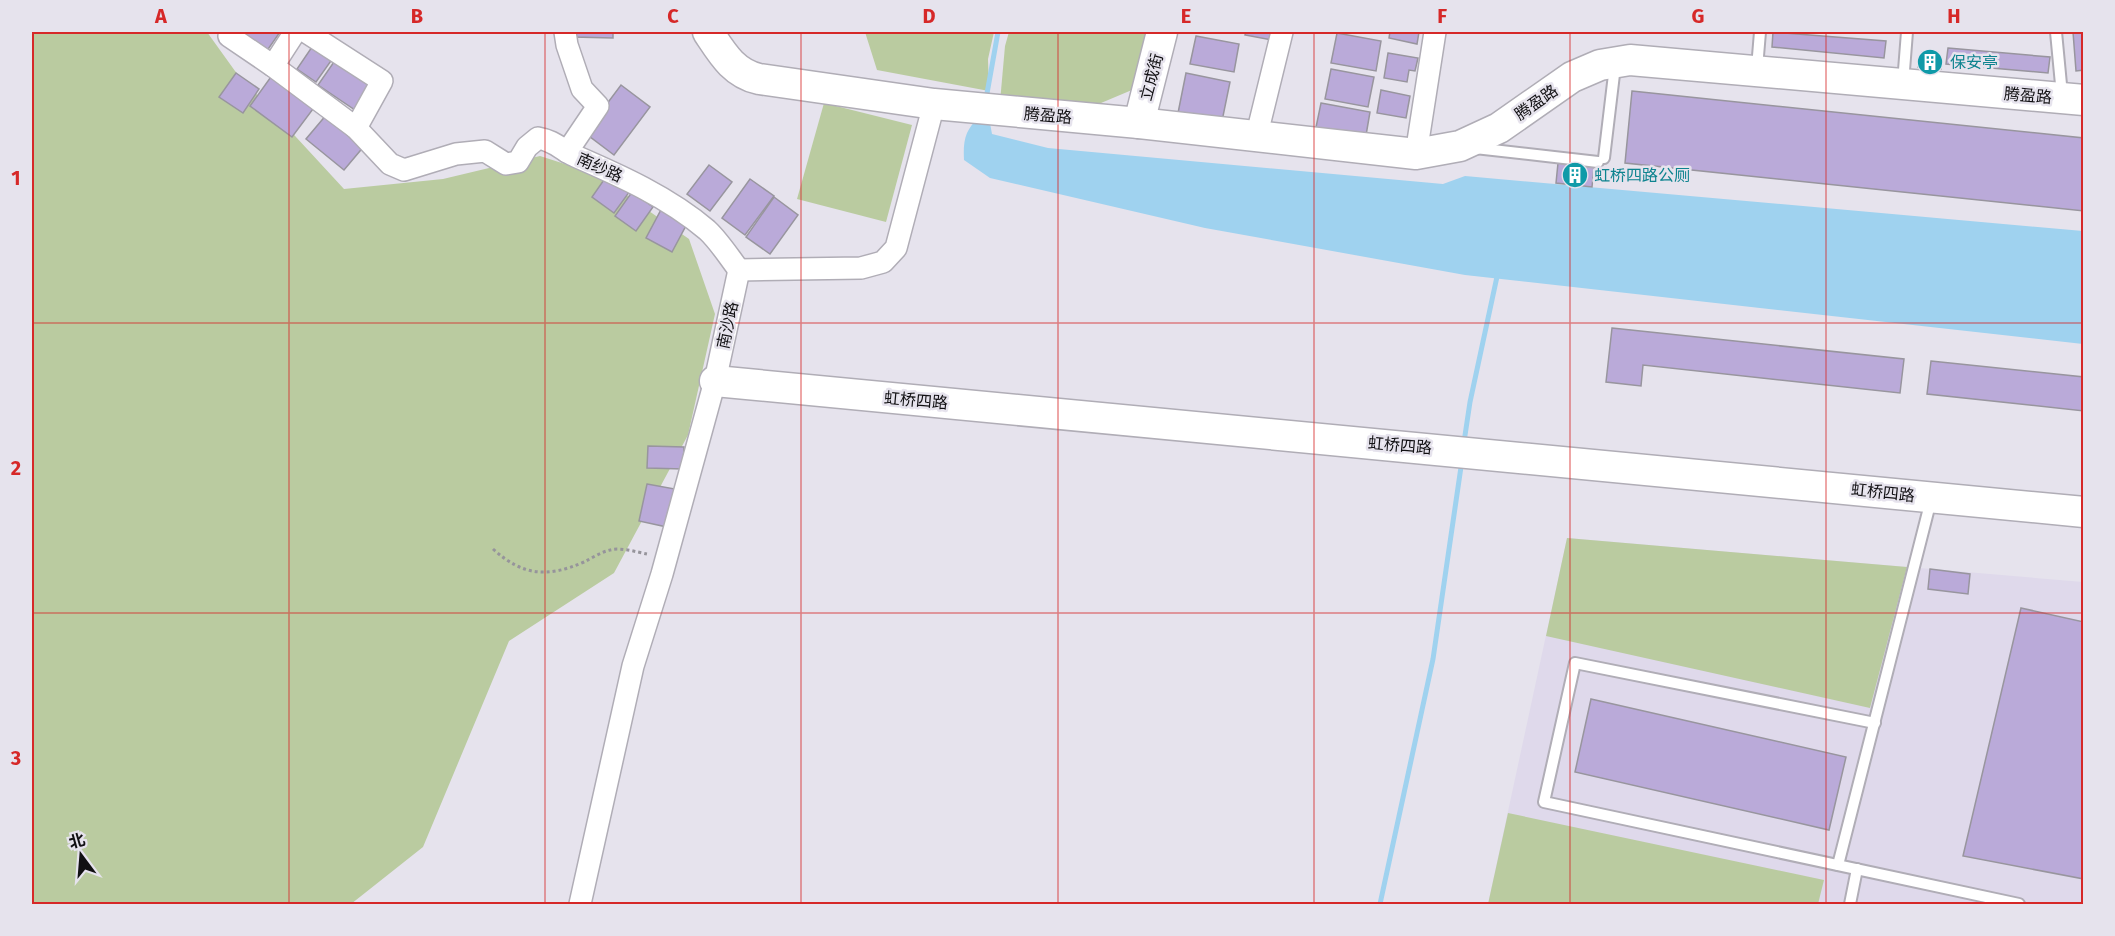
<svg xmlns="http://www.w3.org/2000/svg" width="2115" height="936" viewBox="0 0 2115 936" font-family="'Fira Sans','Noto Sans SC',sans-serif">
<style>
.built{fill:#dfd9eb}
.green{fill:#bacba0}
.water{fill:#9fd2ef}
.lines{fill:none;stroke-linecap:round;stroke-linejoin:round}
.stream{stroke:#9fd2ef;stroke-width:5}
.building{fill:#baaad9;stroke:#98959e;stroke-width:1.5}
.lane-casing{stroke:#b0adb6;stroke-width:14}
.street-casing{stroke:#b0adb6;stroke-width:24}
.secondary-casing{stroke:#b0adb6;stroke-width:33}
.path{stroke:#96949b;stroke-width:3;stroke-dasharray:3 3;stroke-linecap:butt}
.lane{stroke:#fff;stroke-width:10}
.street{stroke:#fff;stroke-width:21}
.secondary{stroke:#fff;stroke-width:30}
.grid{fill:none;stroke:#d62828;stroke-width:1.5;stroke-opacity:0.55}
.labels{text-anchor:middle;stroke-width:5;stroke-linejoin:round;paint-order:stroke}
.culture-label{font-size:16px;fill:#0d838f;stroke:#e6e3ed;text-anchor:start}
.street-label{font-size:16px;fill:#111013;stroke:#e6e3ed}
.neatline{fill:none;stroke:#d62828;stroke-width:2}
.grid-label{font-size:20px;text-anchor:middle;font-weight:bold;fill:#d62828}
</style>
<rect width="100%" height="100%" fill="#e6e3ed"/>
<path class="built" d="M1567,538L2083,582V904H1488Z"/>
<g class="green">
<path d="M32,32H207L235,71L344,189L443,179L540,156L596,174L689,239L715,314L688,435L614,573L509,641L423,847L351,904H32Z"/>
<path d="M865,32H994L988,59L989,91L877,70Z"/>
<path d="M1009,32H1153L1139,87L1082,111L1000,102L1005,46Z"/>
<path d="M824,103L912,125L886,222L797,199Z"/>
<path d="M1567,538L1907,567L1870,708L1546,636Z"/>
<path d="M1508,813L1824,880L1818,904H1488Z"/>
</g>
<path class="water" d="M980,117L989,118L992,134L1048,148L1443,184L1465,176L2083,231V344L1465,275L1205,228L990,178L964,160C963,141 965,129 980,117Z"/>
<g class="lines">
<g class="stream">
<path d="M986,99L998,32"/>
<path d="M1464,442L1470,402L1498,272"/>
<path d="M1380,904L1433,659L1462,460"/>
</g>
</g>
<g class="building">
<path d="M232,32H280L264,55Z"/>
<path d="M573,32H613V38L573,37Z"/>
<path d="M1246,32H1279L1277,41L1245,35Z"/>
<path d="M1390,32H1419L1417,44L1389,38Z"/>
<path d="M1773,32L1886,41L1884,58L1772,47Z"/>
<path d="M2073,32H2084V70L2076,71Z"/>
<path d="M1337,33L1381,41L1376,71L1331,63Z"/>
<path d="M1196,36L1239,44L1234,72L1190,64Z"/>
<path d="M314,44L333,58L316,82L297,69Z"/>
<path d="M1948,48L2050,57L2048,73L1946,64Z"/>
<path d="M1388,53L1418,58L1415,71L1409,70L1407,82L1384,78Z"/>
<path d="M1920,57L1942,59L1941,69L1918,67Z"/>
<path d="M336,59L376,86L358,112L318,85Z"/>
<path d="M1331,69L1374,77L1368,107L1325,99Z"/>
<path d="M236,73L259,89L243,113L219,97Z"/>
<path d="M1186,73L1230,82L1221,126L1177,118Z"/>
<path d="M273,74L316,105L292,137L250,106Z"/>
<path d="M621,85L650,107L614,155L585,133Z"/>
<path d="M1381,90L1410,96L1406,118L1377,113Z"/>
<path d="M1632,91L2084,138V211L1625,163Z"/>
<path d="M1321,103L1370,112L1364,147L1314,137Z"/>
<path d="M327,114L365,145L344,170L306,139Z"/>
<path d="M1558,163L1594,167L1592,187L1556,183Z"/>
<path d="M709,165L732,182L710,211L687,194Z"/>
<path d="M608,174L630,191L614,213L592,197Z"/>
<path d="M750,179L774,196L745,235L722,218Z"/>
<path d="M632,192L653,207L636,231L615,216Z"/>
<path d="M774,197L798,215L770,254L746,237Z"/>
<path d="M663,206L689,220L672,252L646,238Z"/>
<path d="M1612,328L1904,359L1900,393L1643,365L1641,386L1606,382Z"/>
<path d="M1931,361L2084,377V411L1927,394Z"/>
<path d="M648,446L684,447L683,469L647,468Z"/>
<path d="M647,484L675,489L667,527L639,521Z"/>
<path d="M1930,569L1970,574L1968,594L1928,589Z"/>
<path d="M2021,608L2084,622V879L1963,856Z"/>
<path d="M1591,699L1846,757L1829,830L1575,772Z"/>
</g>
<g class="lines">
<g class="lane-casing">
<g id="lane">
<path d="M2056,32L2062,95"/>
<path d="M1757,68L1760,32"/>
<path d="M1903,83L1907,32"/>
<path d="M1475,148L1598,162"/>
<path d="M1604,158L1615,66"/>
<path d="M1875,723L1575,663L1544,802L2019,904"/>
<path d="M1838,865L1931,500"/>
<path d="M1850,904L1857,869"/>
</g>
</g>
<g class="street-casing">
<g id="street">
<path d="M306,32L382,81L356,128"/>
<path d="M565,32L567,45L582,89L598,106L567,152"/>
<path d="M229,36L273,66L356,128L390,164L404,170L456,154L485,151L506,164L518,162L527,147L538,138C555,141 560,149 575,156C621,176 668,197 707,230C719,241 729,257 739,270"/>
<path d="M273,66L295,32"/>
<path d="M1256,138L1282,32"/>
<path d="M1416,154L1435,32"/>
<path d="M739,270L861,268L883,262L896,248L934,104"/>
<path d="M580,904L633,666L662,574L715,381L739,270"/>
</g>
</g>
<g class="secondary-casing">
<g id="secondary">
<path d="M708,32C722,53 733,73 759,79L934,104L1139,123L1416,154L1460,146L1499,128L1572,77L1600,65L1630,60L2084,100"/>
<path d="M1139,123L1162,32"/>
<path d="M715,381L2084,512"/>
</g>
</g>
<path class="path" d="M493,549C523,576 547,578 584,562C592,558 601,552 610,550C620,547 637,552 647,554"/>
<use href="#lane" class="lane"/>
<use href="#street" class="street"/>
<use href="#secondary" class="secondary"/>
</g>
<path class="grid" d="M289,32V904M545,32V904M801,32V904M1058,32V904M1314,32V904M1570,32V904M1826,32V904M32,323H2084M32,613H2084"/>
<defs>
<g id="building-disc" transform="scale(1.35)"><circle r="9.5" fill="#0f9aa8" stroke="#e6e3ed"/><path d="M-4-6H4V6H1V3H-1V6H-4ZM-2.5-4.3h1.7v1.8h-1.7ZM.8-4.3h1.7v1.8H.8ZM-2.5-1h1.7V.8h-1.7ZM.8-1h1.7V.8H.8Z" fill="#fff"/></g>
</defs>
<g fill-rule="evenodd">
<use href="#building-disc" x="1930" y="62"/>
<use href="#building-disc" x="1575" y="175"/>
</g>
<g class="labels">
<g class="culture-label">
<text x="1950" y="68">保安亭</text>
<text x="1594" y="181">虹桥四路公厕</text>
</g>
<g class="street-label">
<text transform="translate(1151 77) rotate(-75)" y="6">立成街</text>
<text transform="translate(2028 95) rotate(5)" y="6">腾盈路</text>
<text transform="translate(1536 102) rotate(-35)" y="6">腾盈路</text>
<text transform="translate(1048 115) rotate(5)" y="6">腾盈路</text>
<text transform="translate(600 167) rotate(24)" y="6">南纱路</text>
<text transform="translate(727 325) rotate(-78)" y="6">南沙路</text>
<text transform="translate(916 400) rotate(5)" y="6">虹桥四路</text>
<text transform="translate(1400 445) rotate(5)" y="6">虹桥四路</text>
<text transform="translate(1883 492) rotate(6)" y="6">虹桥四路</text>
</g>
</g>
<rect width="2115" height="936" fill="none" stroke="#e6e3ed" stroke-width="66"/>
<g transform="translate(81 855) rotate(344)" stroke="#e6e3ed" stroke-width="4.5" paint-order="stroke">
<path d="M0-4.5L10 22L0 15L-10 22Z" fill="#111013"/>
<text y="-9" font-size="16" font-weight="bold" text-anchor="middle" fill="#111013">北</text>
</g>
<rect x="33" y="33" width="2049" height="870" class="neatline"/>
<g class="grid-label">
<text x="161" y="23">A</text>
<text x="417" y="23">B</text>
<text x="673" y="23">C</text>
<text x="929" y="23">D</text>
<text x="1186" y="23">E</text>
<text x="1442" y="23">F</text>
<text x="1698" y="23">G</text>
<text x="1954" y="23">H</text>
<text x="16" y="185">1</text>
<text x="16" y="475">2</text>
<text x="16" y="765">3</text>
</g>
</svg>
